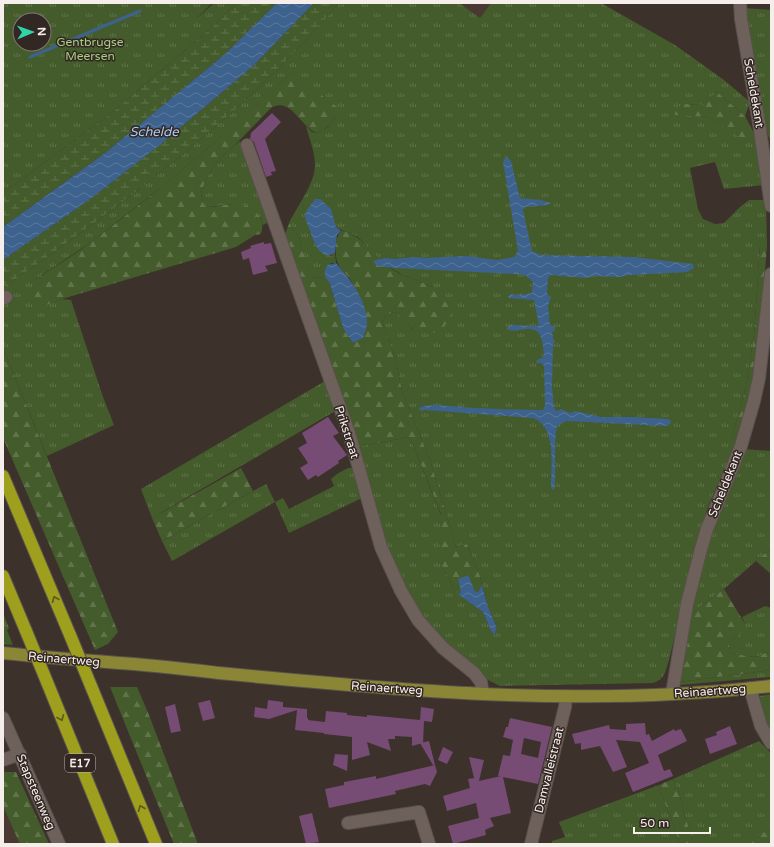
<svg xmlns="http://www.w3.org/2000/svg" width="774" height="847" viewBox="0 0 774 847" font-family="'Varela Round',sans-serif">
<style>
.built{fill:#4a3931}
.grass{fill:url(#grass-tufts);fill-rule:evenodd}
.forest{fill:url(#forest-firs)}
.wetland{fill:url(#wetland-marsh)}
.water{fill:url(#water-waves)}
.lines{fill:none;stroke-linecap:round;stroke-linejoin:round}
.stream{stroke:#3e628e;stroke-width:3}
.building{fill:#764b74;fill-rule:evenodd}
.minor-casing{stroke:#5a504c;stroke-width:14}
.major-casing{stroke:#5a504c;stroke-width:14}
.highway-casing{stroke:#5a504c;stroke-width:14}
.minor{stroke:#6e615b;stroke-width:12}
.major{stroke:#8b8635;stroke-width:12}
.highway{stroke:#9e9f1c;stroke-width:12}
.highway-bridge-casing{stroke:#5a504c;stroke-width:14;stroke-linecap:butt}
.highway-bridge{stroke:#9e9f1c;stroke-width:12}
.oneway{stroke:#5d5720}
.labels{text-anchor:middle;stroke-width:3;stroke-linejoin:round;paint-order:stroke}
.shield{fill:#322722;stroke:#bbb2af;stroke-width:1}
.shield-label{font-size:11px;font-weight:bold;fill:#f6eeeb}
.park-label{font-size:12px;fill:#a8cf82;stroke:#322722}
.street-label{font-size:12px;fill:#f6eeeb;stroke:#322722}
.water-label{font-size:13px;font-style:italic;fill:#a9caf2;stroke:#322722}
</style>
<defs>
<pattern id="grass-tufts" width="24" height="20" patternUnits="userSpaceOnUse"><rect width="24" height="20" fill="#445b2c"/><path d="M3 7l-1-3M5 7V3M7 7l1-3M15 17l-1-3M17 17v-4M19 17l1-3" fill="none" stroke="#60734b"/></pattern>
<pattern id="forest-firs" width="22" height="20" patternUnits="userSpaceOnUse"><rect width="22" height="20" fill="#445b2c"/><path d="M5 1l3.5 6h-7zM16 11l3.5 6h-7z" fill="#60734b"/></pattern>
<pattern id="wetland-marsh" width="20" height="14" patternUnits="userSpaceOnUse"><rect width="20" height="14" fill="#445b2c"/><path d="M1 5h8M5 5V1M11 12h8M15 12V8" fill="none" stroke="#60734b"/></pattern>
<pattern id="water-waves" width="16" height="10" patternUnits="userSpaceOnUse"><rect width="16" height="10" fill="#3e628e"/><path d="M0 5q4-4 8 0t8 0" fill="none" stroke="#5a799e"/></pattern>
</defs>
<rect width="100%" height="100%" fill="#3d312c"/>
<g class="built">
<path d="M459,3H491L480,18Z"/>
<path d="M3,765L35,836L39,844H3Z"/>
</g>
<g class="grass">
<path d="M3,3H212L195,20L214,3H236L217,23L109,115L3,193ZM20,20H44V44H20Z"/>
<path d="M339,3H459L480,18L491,3H601L675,45L724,80L750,102L745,116L717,92L711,97L705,105L685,104L698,116L709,117L718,123L756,137L764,185L724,189L715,162L690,168L698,209L703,219L715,224L724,223L740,207L749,200H766L767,245H760L754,335L746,387L732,436L737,439L707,509L699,536L669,660C665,672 665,680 652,683L500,686L488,680L444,643L417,610L387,549L356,447L410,437L441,515V564L455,591L483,612L491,631L494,634L497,628L487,604L480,576L467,544L456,547L430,460L402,391L395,357L382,321C385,316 389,312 396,312L413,329L433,287C413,279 391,272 376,256C369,250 364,241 356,236C349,231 342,232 336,227L305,216L316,245L331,256L335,253L336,263H331L325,270V277L313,278L310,273L299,238L289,223C297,206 315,184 315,165C315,152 309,138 306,126L312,132L317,133L328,127L335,118L292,73L239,122L164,185L90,243L33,281L47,305L62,299L71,300L103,397L114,425L47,456L3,348V288C124,204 244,115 339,3Z"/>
<path d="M744,8L771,10V138H769L763,118Z"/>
<path d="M240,141L269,222L263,225L261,218L235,204L207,207L203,203L201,193L207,177L219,159Z"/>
<path d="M325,381L337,410L152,518L141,489Z"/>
<path d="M743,449L771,451V548L724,589L691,614L709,540Z"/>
<path d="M348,468H351L354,471L362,498L289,533L275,502L172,561L162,541L266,484L275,502L283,498L289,509L334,486L331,479L337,474Z"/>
<path d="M765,606L771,608V652C765,651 764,655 759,656C753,658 736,654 730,652L729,642L738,636L745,624L742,617Z"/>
<path d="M3,613L9,628L7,630L13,645L3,644Z"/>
<path d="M771,670V677L680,685V682Z"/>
<path d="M771,694V732C764,720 760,710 760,696Z"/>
<path d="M759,741L771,753V829L742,844H694L685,816L678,789L673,779Z"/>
<path d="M659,785L662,795L680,844H552V841L565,837L559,822Z"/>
</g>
<g class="forest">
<path d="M292,73L337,107C335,122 331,126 317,133C301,128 291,96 271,108L233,147L219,159L207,177L201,193L203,203L207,207C227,207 240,197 257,214C264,221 263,226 261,234L255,235L236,247L62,299L47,305H37L32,297L33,281C53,268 73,256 91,242C161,190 228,132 292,73Z"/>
<path d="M717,92L745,116L756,137L746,140L737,136L709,117L675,115L673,109L685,104L705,105L711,97Z"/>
<path d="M289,223L299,238L310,272L313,278L325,277L330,284L343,328L353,343L363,338C360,323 359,303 355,289C349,270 334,272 336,248C336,241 337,236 341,231C359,231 375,258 390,268C405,279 437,284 447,298C455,310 448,331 432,333C427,334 418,331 414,329C407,325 401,317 396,312C389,312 385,316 382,321L395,357L402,391L430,460L456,547L467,544L480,576L482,585L478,592L475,591L467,575L461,587V592L458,594L455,591L441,564L439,539L441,514L410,437L356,447L280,247L285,235Z"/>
<path d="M760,245H767L761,326L752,386L737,439L732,436L746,387L754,335Z"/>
<path d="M3,348L118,632L108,644L95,650L3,438Z"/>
<path d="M241,468L253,491L162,541L152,518Z"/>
<path d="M771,548V574L756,561Z"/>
<path d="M724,589L745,624C744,633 737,637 729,642L730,652C736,654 753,658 759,656C764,655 765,651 771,652V670L680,682L677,679L691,614Z"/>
<path d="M110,687H137L149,715L198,844H174Z"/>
<path d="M3,772H16L49,844H20L3,806Z"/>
<path d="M673,779L678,789L685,816L694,844H680L662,795L659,785Z"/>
<path d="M771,829V844H742L743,842Z"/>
</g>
<g class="wetland">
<path d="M236,3H277L225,54L105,153L3,227V193L109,115L217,23Z"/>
<path d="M314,3H339C244,115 124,204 3,288V260L93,197L161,144L253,66Z"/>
</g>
<g class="water">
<path d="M277,3H314L253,66L161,144L93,197L3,260V227L105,153L225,54Z"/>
<path d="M506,156L511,161L520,198L541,200L551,203L547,205L525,207L523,210L532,251L541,255L634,257L693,264L694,268L687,272L630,275L619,277L592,276L586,278L550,275L548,279L547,294L551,297L548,306L550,325L555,327V330L552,332L553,338L555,342L553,345L552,387L554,408L557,411L561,409L570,413L575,411L601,417H632L668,419L671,421L670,424L667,426L566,421L557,426C553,447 557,469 554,490L551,488C551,466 557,427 533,418L425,410L421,411L419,408C428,402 462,408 474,408C497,409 520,410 543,410L545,405L544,366L541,363H536L537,360L544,357C543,344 543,327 526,329C518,330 513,332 506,329L511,325L539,326L534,300L508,298L510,294L518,295L532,293L533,282L525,275L516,274L395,268L377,266L373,261L385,258L395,259L415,257L426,258L467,256L497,260L514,257L518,251L503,162Z"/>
<path d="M315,199H320L331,209L336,227L341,231L337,235L335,253C319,262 313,239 309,228C308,225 305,220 305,216C306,209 312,204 315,199Z"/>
<path d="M336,263C350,279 367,300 367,323C367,328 364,334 363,338L353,343L343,328L330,284L325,277V270L327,265Z"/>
<path d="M468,575L475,591L478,592L482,585L487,604L497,628L494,635L491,631L483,612L458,594L461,592L458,579Z"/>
</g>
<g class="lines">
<path class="stream" d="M30,57L140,11"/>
</g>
<g class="building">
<path d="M272,113L281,122L265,139L276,171L271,172L272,175L266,177L254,142L250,139L251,133Z"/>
<path d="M264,242V244L271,243L277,263L265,266L268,271L253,275L249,258L243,260L241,252L251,248L250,246Z"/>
<path d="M328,417L339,433L333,436L347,455L338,461L339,463L318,477L316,475L308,480L300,468L308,463L298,448L307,443L302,433Z"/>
<path d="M210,700L215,718L203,721L198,703Z"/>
<path d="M268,700L283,702V707L307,709V718H308V720L325,722L326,711L347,713V715L367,717V715L420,720L421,707L434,709L432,722L424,721L423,743L412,746V737L395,736V739H388L391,751L367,742L370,755L352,760V737L324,734V733L295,730L297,710L269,719L254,717L255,707L267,709Z"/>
<path d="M175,704L181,731L171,733L165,707Z"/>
<path d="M510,718L552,727L538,784L503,777L511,813L490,818L494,826L485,830L486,835L453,844L448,826L479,818L476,803L447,811L443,796L470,788L468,779L474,778L469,757L484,760L479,781L501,776H498L503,755L510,756L513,740L503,737L506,727H508ZM524,738L541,742L538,758L521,754Z"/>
<path d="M645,723L646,735L649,734L652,741L674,729L675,731L681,729L687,741L658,755L664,771L670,769L673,776L633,792L625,773L649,763L640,742L616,740L627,767L613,772L600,746L581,750V743L575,744L572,734L609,725L610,729L626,730V724Z"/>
<path d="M730,726L737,744L710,754L705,739L717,735L716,732Z"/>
<path d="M429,741L435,765H433L420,743Z"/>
<path d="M443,747L453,752L447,764L438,760Z"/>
<path d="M335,754L348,755L347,771L333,765Z"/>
<path d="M435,765L437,772L430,786L425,784L395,791L396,794L329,808L325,789L344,785V782L376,776V779Z"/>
<path d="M312,813L319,842L306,844L299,816Z"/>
</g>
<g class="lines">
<g class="minor-casing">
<g id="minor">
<path d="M740,3L741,19L759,123L771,206"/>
<path d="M247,145L349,433L381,547L401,591L418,620L443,648L474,673L481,682L483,694"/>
<path d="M3,299L6,297"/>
<path d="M750,688L761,726L771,743"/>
<path d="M672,694L687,604L701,549L707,529L741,446L754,401L759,378L771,274"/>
<path d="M3,718L59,844"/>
<path d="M3,760L20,754"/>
<path d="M348,823L419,812L429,844"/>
<path d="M531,844L565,707L566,696"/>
</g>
</g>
<g class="major-casing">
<path id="major" d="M3,653C42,657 80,660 119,663C152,665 185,669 219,673C402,691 587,708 771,686"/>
</g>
<g class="highway-casing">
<g id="highway">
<path d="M3,476L70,635"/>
<path d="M3,576L26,631"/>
<path d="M47,682L113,844"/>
<path d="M91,686L156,844"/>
</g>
</g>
<use href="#minor" class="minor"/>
<use href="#major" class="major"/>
<use href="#highway" class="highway"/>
<g class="highway-bridge-casing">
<g id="highway-bridge">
<path d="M26,631L47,682"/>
<path d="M70,635L91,686"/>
</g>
</g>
<use href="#highway-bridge" class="highway-bridge"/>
</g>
<defs><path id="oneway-chevron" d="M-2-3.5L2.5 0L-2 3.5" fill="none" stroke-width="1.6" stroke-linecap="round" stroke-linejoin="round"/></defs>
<g class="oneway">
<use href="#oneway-chevron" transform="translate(55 599) rotate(-113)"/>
<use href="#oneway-chevron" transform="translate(61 718) rotate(68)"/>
<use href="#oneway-chevron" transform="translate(141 808) rotate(-112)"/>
</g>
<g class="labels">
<rect class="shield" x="65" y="754" width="30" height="18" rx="3"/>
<g class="shield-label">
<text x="80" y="767">E17</text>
</g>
<g class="park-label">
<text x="90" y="46">Gentbrugse<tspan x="90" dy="14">Meersen</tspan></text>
</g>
<g class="street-label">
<text transform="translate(754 93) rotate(80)" y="4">Scheldekant</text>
<text transform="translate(347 432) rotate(72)" y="4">Prikstraat</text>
<text transform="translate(725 484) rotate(-68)" y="4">Scheldekant</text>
<text transform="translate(64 659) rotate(5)" y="4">Reinaertweg</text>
<text transform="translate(387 688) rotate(4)" y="4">Reinaertweg</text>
<text transform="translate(710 691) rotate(-4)" y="4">Reinaertweg</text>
<text transform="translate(549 770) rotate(-76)" y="4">Damvalleistraat</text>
<text transform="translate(36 792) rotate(67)" y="4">Stapsteenweg</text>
</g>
<g class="water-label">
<text x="154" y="136">Schelde</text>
</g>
</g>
<rect width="774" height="847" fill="none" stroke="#f6eeeb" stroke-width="8"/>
<g transform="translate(32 32) rotate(88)"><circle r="19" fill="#322722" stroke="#807772"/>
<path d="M0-3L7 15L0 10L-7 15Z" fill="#30d4aa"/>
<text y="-6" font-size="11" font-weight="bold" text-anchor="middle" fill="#f6eeeb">N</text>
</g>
<path d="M634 827v6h76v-6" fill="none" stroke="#f6eeeb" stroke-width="2"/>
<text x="640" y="827" font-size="12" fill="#f6eeeb" stroke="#322722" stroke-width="3" paint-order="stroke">50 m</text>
</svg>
